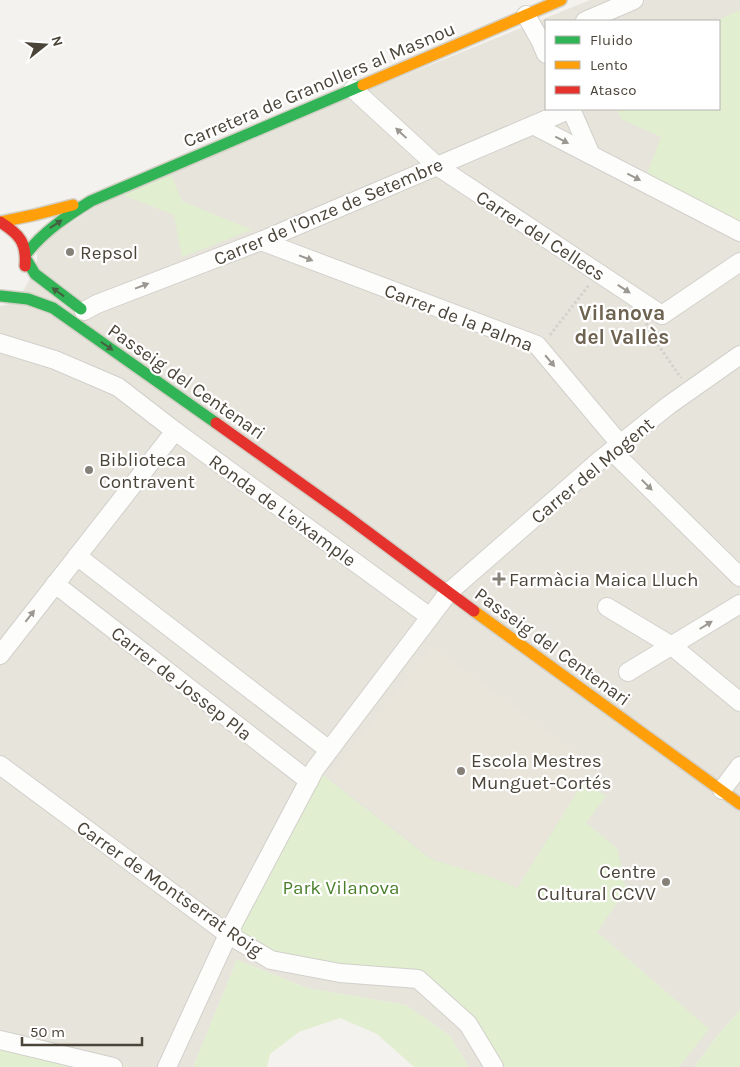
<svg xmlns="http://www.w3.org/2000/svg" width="740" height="1067" viewBox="0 0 740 1067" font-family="Karla,sans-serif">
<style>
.residential{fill:#e7e4dc;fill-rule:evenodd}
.education{fill:#eae5da}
.green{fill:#e1eecf}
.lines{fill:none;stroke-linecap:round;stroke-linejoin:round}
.street-casing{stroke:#d2d0cb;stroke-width:20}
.fast-casing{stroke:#d3cfc5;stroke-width:14}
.slow-casing{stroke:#d3cfc5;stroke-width:14}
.jam-casing{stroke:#d3cfc5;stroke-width:14}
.path{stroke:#d3d2cc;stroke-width:3;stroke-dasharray:2.5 2.5;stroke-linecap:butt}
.street{stroke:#fdfdfc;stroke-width:18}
.fast{stroke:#30b455;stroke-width:11}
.slow{stroke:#ff9f0a;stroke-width:11}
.jam{stroke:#e5322d;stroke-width:11}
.oneway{fill:#9b9791}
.oneway2{fill:#446040}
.poi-dot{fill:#868178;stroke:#fff;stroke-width:2}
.labels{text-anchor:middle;stroke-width:4.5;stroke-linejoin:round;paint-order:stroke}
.street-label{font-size:19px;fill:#4b4439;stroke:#fff}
.poi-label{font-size:19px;fill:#4b4439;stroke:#fff;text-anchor:start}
.park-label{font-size:19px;fill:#4a7f2a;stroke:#fff}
.quarter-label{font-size:21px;font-weight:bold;fill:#6e6250;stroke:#fff}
</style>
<rect width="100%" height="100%" fill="#f4f2ee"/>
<path class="residential" d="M590,0H740V1010L714,1040L694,1067H469L450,1036L406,1005L307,988L237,960L193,1067H129L0,1038V306L17,302L37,266V246L117,192ZM546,21H719V109H546Z"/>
<path class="education" d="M433,647L593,766L517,886L432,857L329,776Z"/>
<g class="green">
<path d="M740,10V221L647,174L661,137L621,119L617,109H719V21H715Z"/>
<path d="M171,175L182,201L252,230L182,257L174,215L123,195Z"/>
<path d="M315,769L431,859L494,878L517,888L584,781L606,796L586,823L617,848L626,890L597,932L709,1029L679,1067H504L475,1019L426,977L357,966L278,957L241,936L239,914Z"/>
<path d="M237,960L307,988L406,1005L450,1036L469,1067H414L377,1034L340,1018L299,1032L270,1054L267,1067H193Z"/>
<path d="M740,1010V1067H694L714,1040Z"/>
<path d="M0,1038L129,1067H0Z"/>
</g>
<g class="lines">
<g class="street-casing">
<g id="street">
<path d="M526,15L540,40L546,54"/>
<path d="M585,21L634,0"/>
<path d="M353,89L437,166L662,315L740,262"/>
<path d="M571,109L591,155"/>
<path d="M533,125L740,232"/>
<path d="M261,241L537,345L620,444"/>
<path d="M84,311L97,304L261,241L571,109"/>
<path d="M0,343L55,360L118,387L175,431L430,617"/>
<path d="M612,451L740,577"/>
<path d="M77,556L329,750"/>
<path d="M55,584L309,781"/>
<path d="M607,607L672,646L740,702"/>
<path d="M0,655L175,431"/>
<path d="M628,672L740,604"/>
<path d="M0,765L229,935L271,960L340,973L418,979L468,1024L494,1067"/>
<path d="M722,790L740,766"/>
<path d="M0,1040L113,1067"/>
<path d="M167,1067L232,926L315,769L449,592L600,460L669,405L740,355"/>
</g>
</g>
<g class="fast-casing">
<g id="fast">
<path d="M26,254C44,231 67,216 91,201L363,85"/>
<path d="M26,259L35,274L81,309"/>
<path d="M1,296L28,299L53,308L216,423"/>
</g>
</g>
<g class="slow-casing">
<g id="slow">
<path d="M363,85L561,0"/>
<path d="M0,222L34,215L73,205"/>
<path d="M474,611L740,804"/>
</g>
</g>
<g class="jam-casing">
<g id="jam">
<path d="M0,222C19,234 27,242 25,266"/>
<path d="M216,423L345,515L474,611"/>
</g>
</g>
<g class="path">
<path d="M647,323L646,327L681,378"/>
<path d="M550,335L589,285"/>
</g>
<use href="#street" class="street"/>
<use href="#fast" class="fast"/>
<use href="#slow" class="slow"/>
<use href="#jam" class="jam"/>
</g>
<defs><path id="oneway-solid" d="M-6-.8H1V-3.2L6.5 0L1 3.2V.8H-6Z" transform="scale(1.25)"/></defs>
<g class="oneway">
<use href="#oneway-solid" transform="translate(401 133) rotate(-137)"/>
<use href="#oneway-solid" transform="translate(562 140) rotate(27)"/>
<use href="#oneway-solid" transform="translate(634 177) rotate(27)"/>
<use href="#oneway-solid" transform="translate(306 258) rotate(21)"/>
<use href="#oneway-solid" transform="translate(142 286) rotate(-21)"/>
<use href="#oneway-solid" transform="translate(624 289) rotate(33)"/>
<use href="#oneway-solid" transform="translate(550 361) rotate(50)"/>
<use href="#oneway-solid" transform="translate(647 485) rotate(45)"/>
<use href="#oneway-solid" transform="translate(30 616) rotate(-52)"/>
<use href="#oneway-solid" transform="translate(706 625) rotate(-32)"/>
</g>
<g class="oneway2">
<use href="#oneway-solid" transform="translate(56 224) rotate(-33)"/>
<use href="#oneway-solid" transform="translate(58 292) rotate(-144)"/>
<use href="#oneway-solid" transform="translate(107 346) rotate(35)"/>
</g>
<g class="poi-dot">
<circle cx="70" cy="252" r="5"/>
<circle cx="89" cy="470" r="5"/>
<path d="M496.5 571.5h5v5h5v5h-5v5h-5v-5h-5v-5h5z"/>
<circle cx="461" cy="771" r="5"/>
<circle cx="666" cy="882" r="5"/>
</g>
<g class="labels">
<g class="street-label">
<text transform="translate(319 84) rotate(-23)" y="7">Carretera de Granollers al Masnou</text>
<text transform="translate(328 211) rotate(-23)" y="7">Carrer de l'Onze de Setembre</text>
<text transform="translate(541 235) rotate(33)" y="7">Carrer del Cellecs</text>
<text transform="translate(459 317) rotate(21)" y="7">Carrer de la Palma</text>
<text transform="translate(187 381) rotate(35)" y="7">Passeig del Centenari</text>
<text transform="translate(592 470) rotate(-40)" y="7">Carrer del Mogent</text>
<text transform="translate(283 510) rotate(36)" y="7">Ronda de L'eixample</text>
<text transform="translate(553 646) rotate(36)" y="7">Passeig del Centenari</text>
<text transform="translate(182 683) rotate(38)" y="7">Carrer de Jossep Pla</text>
<text transform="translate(170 888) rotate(35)" y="7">Carrer de Montserrat Roig</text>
</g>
<g class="poi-label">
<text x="80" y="259">Repsol</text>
<text x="99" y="466">Biblioteca<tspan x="99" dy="22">Contravent</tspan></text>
<text x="509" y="586">Farmàcia Maica Lluch</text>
<text x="471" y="767">Escola Mestres<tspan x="471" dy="22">Munguet-Cortés</tspan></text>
<text x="656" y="878" text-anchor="end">Centre<tspan x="656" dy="22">Cultural CCVV</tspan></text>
</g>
<g class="park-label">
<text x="341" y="894">Park Vilanova</text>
</g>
<g class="quarter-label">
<text x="622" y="320">Vilanova<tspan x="622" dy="24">del Vallès</tspan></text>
</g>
</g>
<rect x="545" y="20" width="175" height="90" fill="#ffffff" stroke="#b7b4b0"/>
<rect x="555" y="36" width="25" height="8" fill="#30b455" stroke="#b7b4b0"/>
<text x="590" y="45" font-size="15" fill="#4b4439">Fluido</text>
<rect x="555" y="61" width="25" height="8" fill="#ff9f0a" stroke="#b7b4b0"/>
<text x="590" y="70" font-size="15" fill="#4b4439">Lento</text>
<rect x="555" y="86" width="25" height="8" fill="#e5322d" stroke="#b7b4b0"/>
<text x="590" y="95" font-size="15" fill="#4b4439">Atasco</text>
<g transform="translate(45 45) rotate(73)" stroke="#ffffff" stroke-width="4" paint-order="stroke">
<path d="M0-4L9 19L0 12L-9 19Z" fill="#4b4439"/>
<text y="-8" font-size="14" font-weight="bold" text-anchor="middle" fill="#4b4439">N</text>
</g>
<path d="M22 1037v8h120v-8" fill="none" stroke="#4b4439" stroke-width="2.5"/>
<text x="30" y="1037" font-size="15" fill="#4b4439" stroke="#ffffff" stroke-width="4" paint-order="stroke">50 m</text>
</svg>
